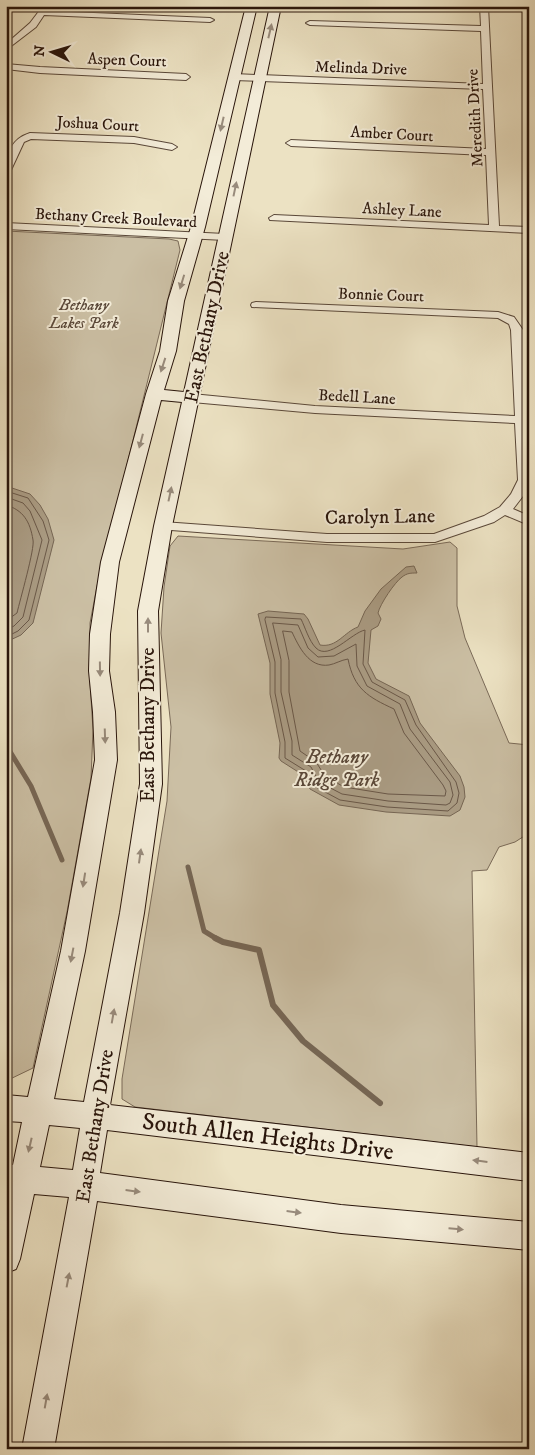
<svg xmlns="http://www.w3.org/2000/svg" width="535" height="1455" viewBox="0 0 535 1455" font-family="'IM FELL DW Pica',serif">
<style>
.green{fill:#cbbfa4;stroke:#7a6a58}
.water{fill:#aa9c84;stroke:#766654}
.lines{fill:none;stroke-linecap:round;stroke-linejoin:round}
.shore{stroke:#6a5848;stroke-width:1}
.stream-far1{stroke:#766654;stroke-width:5}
.stream{stroke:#766654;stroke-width:6}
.street-casing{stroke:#5a4839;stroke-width:2}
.secondary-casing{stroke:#29150b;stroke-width:2}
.street{fill:#f3ecd8;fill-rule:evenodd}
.secondary{fill:#f3ecd8;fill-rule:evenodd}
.oneway{fill:#988b7c}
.labels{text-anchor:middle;stroke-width:4;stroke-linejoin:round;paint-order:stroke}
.far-street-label{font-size:16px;fill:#29150b;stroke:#f3ecd8}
.far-park-label{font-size:16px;font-style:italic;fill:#5a4839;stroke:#f3ecd8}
.street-label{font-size:20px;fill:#29150b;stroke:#f3ecd8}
.park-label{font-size:20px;font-style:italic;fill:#5a4839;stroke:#f3ecd8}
.near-street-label{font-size:24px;fill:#29150b;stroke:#f3ecd8}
</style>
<rect width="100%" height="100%" fill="#ece2c3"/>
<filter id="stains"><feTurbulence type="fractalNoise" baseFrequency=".004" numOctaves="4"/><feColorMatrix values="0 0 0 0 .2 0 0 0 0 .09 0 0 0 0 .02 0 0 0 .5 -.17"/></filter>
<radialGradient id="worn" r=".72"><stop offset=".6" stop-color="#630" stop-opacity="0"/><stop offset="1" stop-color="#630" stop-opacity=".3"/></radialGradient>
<g class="green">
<path d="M6,231L169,239L178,241L180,250L97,586L90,623V682L93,730L91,778L67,912L33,1068L6,1081Z"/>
<path d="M178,536L403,549L450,542L457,548V606L465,638L509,743L529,745V833L515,842L499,847L487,870L472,871L477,1147L135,1107L122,1099V1079L167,801L171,727L161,633L164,587L170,546Z"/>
</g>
<g class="water">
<path d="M6,486L30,494L40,505L48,519L54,540L33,623L21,635L6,642Z"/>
<path d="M414,566L417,573C411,573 407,573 402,577C395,582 380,604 378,613L381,619L378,626L371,630L368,663L376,679L409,696L420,723L460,776L464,787L465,797L460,810L450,816L386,812L339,805L310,789L303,775L281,761L279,758L280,743L270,694V663L258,614L268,611L304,614L308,619L320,645C337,648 344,632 358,627L365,611L381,589L406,567Z"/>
</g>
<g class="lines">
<g class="shore">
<path d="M6,491L28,498L43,521L49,540L29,620L18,631L6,637"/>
<path d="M6,497L23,503L30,511L42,540L23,617L14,626L6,630"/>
<path d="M6,505C23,510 30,521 33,540C35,548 20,600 17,613L6,621"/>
<path d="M266,617L301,619C305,627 309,641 316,648C329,661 351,633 365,630L363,664L372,682L405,700L416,725L456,782L459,793L457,803L448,811L387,807L340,800L314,786L306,771L285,758V742L275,693V662L265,620Z"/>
<path d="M273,623L298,625L308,648L318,657L334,656L356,644L357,666L367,686L400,704L410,729L450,782L453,795L450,803L446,805L388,801L342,794L319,782L311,767L292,755V741L281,692V660Z"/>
<path d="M283,631L292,632C299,647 309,668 329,665C335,664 341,660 348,659C354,689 368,697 394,709L404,733L443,785L446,791L445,796L388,794L344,787L325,776L316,762L300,751L289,692V661Z"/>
</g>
<g class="stream-far1">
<path d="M6,745L31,786L62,860"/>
<path d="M188,867L204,931L217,939"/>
</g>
<path class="stream" d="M215,938L223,942L259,950L273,1005L303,1041L380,1103"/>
<g class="street-casing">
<g id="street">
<path d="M43,6H51L47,11L210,18L214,20L210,22L44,15L36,27L6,50V44L30,23Z"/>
<path d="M480,6H488L499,226L529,227V233L270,220L269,218L274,215L489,225L486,155L291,146L286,143L291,140L486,149L483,89L234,80L230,77L234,74L483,84L481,31L310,25L306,23L310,21L481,26Z"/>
<path d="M6,64L40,67L186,74L190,77L186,80L40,73L6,69Z"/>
<path d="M30,133L134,137L172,144L177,147L172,150L134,143L31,139L24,142L11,170L6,173C6,154 11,139 30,133Z"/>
<path d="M6,223L225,234L230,237L225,240L6,229Z"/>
<path d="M256,302L498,312L514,317L523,330L529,484L523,496L513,509L529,516V525L505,515L494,522L435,542H327L158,529L157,526L158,523L163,522L327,534H434L484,516L500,507L511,494L518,480L515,423L315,413L192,402L186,398L192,394L315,406L515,416L511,330L509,324L498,318L252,307L251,305L252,303Z"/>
</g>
</g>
<g class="secondary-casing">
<path id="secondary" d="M246,6H257L205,227L184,301L176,351L164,390L184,392L270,6H281L172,526L158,611L162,784L144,913L110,1105L529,1153V1181L107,1130L100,1173L341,1205L529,1222V1250L341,1233L97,1201L54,1449H22L69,1197L34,1194L20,1259L16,1269L6,1273V1164L13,1165L22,1122L6,1121V1095L28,1097L61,951L95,760L93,712L89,671L90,634L101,562L146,394L160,351L168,301L191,227ZM161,400L182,402L154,526L138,611L140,784L120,913L84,1102L54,1099L85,951L117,760L115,712L109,671L110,634L119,562ZM49,1125L80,1128L73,1170L40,1167Z"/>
</g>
<use href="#street" class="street"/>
<use href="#secondary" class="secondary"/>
</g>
<defs><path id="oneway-solid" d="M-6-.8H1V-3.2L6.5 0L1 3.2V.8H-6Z" transform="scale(1.25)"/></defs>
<g class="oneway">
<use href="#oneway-solid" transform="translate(270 31) rotate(-77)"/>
<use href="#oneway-solid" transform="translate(222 124) rotate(103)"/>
<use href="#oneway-solid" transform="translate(235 189) rotate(-78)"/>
<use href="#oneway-solid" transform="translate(182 282) rotate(107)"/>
<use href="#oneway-solid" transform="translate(163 365) rotate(108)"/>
<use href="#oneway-solid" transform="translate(141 441) rotate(105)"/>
<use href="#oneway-solid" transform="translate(170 494) rotate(-78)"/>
<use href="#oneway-solid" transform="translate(148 625) rotate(-90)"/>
<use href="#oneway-solid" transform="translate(100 669) rotate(89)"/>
<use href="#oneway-solid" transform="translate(105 736) rotate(88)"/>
<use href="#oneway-solid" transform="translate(140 856) rotate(-82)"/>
<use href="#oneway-solid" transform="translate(84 880) rotate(99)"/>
<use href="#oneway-solid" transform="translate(72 955) rotate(101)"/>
<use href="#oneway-solid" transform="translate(113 1016) rotate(-80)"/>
<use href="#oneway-solid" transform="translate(30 1145) rotate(103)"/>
<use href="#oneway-solid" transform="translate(480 1161) rotate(-173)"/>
<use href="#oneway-solid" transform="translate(133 1191) rotate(7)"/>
<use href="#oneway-solid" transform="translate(294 1212) rotate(7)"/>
<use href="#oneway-solid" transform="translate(456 1229) rotate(5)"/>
<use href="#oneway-solid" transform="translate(68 1280) rotate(-79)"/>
<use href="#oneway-solid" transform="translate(46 1401) rotate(-80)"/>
</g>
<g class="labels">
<g class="far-street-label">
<text transform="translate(127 59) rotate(2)" y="6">Aspen Court</text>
<text transform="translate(361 67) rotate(2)" y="6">Melinda Drive</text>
<text transform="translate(474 118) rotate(-93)" y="6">Meredith Drive</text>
<text transform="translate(98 123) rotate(3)" y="6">Joshua Court</text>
<text transform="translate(392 133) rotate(3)" y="6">Amber Court</text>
<text transform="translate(402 209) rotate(3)" y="6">Ashley Lane</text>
<text transform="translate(116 217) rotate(3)" y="6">Bethany Creek Boulevard</text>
<text transform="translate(381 294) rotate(2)" y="6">Bonnie Court</text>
<text transform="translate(357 396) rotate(3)" y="6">Bedell Lane</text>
</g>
<g class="far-park-label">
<text x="84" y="310">Bethany<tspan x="84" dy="18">Lakes Park</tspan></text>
</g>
<g class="street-label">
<text transform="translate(206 327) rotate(-78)" y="7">East Bethany Drive</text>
<text transform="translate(380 516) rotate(-1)" y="7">Carolyn Lane</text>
<text transform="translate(147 725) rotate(-90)" y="7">East Bethany Drive</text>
<text transform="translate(94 1126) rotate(-81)" y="7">East Bethany Drive</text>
</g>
<g class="park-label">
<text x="337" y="763">Bethany<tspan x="337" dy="23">Ridge Park</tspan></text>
</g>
<g class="near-street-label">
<text transform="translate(268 1136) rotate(7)" y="8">South Allen Heights Drive</text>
</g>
</g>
<rect width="535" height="1455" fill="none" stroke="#ece2c3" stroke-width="25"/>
<rect x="8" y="8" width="520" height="1440" fill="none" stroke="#29150b" stroke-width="2.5"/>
<rect x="12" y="12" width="510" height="1430" fill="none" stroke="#29150b"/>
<g transform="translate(52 52) rotate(275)" stroke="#f3ecd8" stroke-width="4" paint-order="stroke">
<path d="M0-4L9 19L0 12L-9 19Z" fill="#29150b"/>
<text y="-8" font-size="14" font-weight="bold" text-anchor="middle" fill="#29150b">N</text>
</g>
<rect width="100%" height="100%" filter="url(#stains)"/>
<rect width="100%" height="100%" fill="url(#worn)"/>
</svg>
